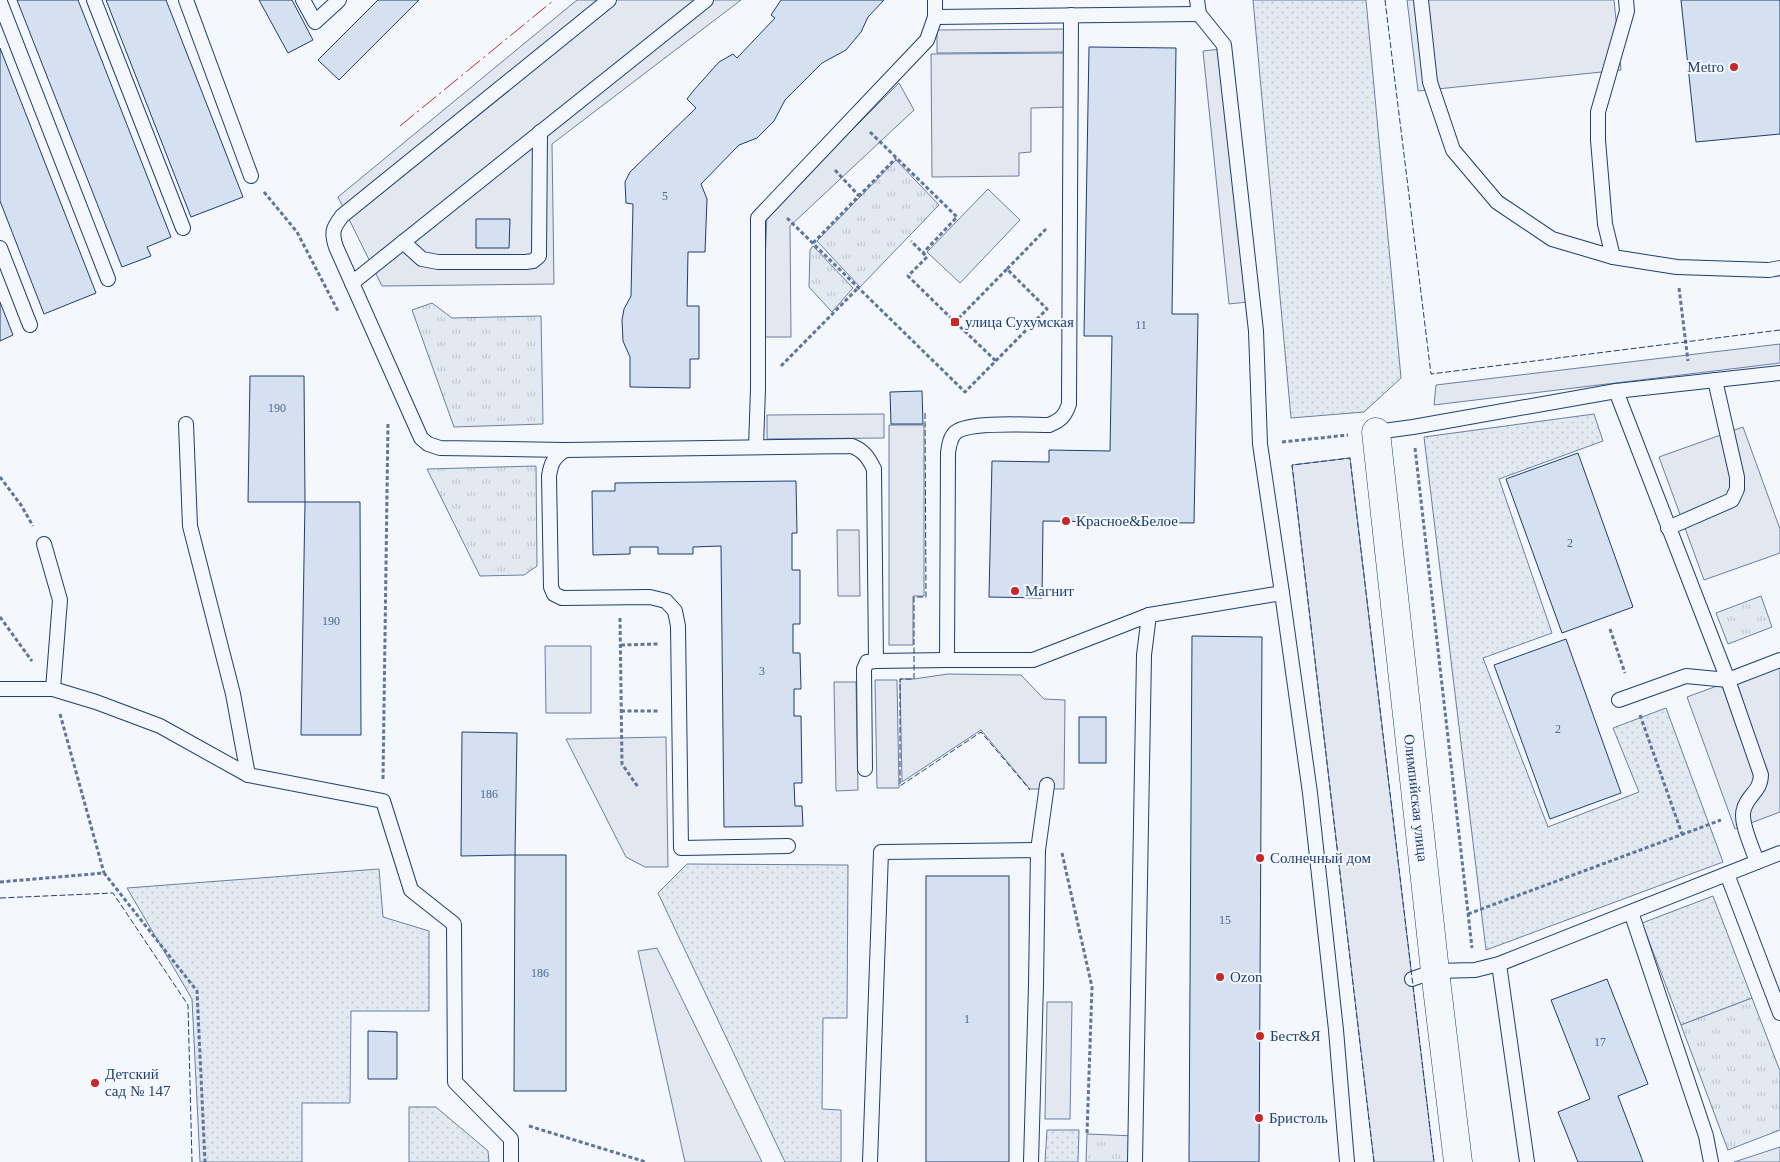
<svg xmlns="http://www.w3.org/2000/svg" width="1780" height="1162" viewBox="0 0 1780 1162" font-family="'Times New Roman',serif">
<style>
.grass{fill:url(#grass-dots);stroke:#687fa3}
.park{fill:url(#park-tufts);stroke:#687fa3}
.pitch{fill:#e3e9f0;stroke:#687fa3}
.parking{fill:#e3e8f0;stroke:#687fa3}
.building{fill:#d5e0f0;stroke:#1d3f73}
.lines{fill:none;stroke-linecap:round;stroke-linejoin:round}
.lane-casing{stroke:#1d3f73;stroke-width:16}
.street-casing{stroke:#1d3f73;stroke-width:29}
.path{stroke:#5e769c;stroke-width:3;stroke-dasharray:4 2.5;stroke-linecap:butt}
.lane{stroke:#f4f7fb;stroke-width:14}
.street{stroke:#f4f7fb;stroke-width:28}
.fence{stroke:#1d3f73;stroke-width:1;stroke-dasharray:6 2.5;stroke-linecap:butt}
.power{stroke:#c62828;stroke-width:1;stroke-dasharray:18 4 2.5 4;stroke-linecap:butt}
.poi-dot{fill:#c62828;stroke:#f4f7fb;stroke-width:2}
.labels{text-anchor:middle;stroke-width:4;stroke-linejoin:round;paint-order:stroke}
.number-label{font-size:12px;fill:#4b6792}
.poi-label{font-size:15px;fill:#1d3f73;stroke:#f4f7fb;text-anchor:start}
.street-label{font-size:15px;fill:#1d3f73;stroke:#f4f7fb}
</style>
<defs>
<pattern id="grass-dots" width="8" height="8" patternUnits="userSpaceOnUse" patternTransform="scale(1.25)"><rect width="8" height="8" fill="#e3e9f0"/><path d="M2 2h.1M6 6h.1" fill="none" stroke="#c2c9d1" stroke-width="1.8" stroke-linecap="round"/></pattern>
<pattern id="park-tufts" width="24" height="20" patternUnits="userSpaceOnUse" patternTransform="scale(1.25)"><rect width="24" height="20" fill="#e3e9f0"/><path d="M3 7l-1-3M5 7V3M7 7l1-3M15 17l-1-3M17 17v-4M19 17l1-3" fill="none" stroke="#c2c9d1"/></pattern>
</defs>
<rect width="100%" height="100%" fill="#f4f7fb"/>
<g class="grass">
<path d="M1253,0H1366L1401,378L1364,412L1291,418Z"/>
<path d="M1594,414L1603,441L1499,479L1552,633L1483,658L1548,827L1639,792L1613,728L1666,708L1723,862L1486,950L1424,437Z"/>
<path d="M687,864L848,865L847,1018H823L822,1109L841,1110V1162H785L658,893Z"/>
<path d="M379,869L383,917L429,931V1011H351L350,1103H302V1162H200L192,999L127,888Z"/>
<path d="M1713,896L1752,998L1681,1025L1642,923Z"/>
<path d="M409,1107H436L488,1151L489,1162H409Z"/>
<path d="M1047,1130H1079L1078,1162H1045Z"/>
</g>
<g class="park">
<path d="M896,160L939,205L860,287L817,241Z"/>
<path d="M813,246L853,288L832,312L809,287L810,250Z"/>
<path d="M432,303L452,318L541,316L543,424L454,427L412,310Z"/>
<path d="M536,466L537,566L524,575L480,576L427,469Z"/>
<path d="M1761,596L1772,627L1728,644L1716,613Z"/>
<path d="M1752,998L1780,1071V1130L1728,1150L1681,1025Z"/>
<path d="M1087,1134L1135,1136V1162H1086Z"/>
</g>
<g class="pitch">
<path d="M988,189L1020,220L960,283L927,252Z"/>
<path d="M545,646H591V713H546Z"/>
</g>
<g class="parking">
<path d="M577,0H741L552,144L554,284L382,286L338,197Z"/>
<path d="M1407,0H1614L1621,70L1418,91Z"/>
<path d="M1067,29V52L937,53V30Z"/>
<path d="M1221,49L1247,302L1229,304L1203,51Z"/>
<path d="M1067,53L1068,107L1031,108V152L1019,153V176L932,177L931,54Z"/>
<path d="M899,83L914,110L790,226L791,337H762L767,215Z"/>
<path d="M1780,344V363L1434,405L1436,385Z"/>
<path d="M884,414V438L767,439V415Z"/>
<path d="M889,425H924V596H913V645H889Z"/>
<path d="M1743,427L1780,529V553L1704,580L1659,457Z"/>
<path d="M1350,458L1434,1162H1374L1292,465Z"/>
<path d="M837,530H859L860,596H838Z"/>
<path d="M1780,663V812L1735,829L1687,697Z"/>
<path d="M948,674L1021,675L1044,699L1065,700L1064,789H1030L981,730L902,782L900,679H914Z"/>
<path d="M875,680H897L899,788H877Z"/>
<path d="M834,682H856L858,790L836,791Z"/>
<path d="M666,737L668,867H645L626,857L566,739Z"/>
<path d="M657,948L762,1162H685L638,951Z"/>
<path d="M1047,1002H1072L1070,1119H1045Z"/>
<path d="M1780,1147V1162H1734Z"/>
</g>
<g class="building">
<path d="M17,0H78L171,237L147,247L151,256L122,267Z"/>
<path d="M106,0H166L243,197L191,217Z"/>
<path d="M259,0H292L313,40L288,53Z"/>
<path d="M378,0H419L339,80L318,60Z"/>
<path d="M781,0H884L868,17L861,32L846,50L822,63L785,100L774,121L757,138L739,145L701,184L707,199L705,252H688L687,306H699V359H690V388L630,387V357L623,341L622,320L624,309L631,296L633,204L626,203L625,182L630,172L696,108L687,99L694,90L719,62L733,54L737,58L775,18L771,15Z"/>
<path d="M1681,0H1780V134L1696,142Z"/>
<path d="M1089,47L1176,48L1172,314H1198L1194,523L1043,521L1042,598L989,597L992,461L1049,462V450L1110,451L1112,336H1084Z"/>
<path d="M0,48L96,293L44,314L0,201Z"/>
<path d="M476,219H510L509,248H476Z"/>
<path d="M0,302L13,335L0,341Z"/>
<path d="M250,376H304L305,502H248Z"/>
<path d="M922,391L923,424H891L890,392Z"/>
<path d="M1578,453L1633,607L1562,633L1506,479Z"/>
<path d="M796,481L797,533H792V570H800V624H793V653H800L801,689H794V716H801L802,783H794L795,806H802L803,826L724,827L721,546L693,547V554H658V547H630V554L593,555L592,491H615V483Z"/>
<path d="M305,502H360L361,735H301Z"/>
<path d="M1192,636L1262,637L1259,1162H1189Z"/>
<path d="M1566,639L1621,793L1550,819L1494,665Z"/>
<rect x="1079" y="717" width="27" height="46"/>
<path d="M462,732L517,733L515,855L461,856Z"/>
<path d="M515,855H566V1091H514Z"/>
<rect x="926" y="876" width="83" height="286"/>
<path d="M1607,979L1648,1084L1618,1096L1643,1162H1578L1558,1112L1590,1099L1551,1000Z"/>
<path d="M368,1031L397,1032V1079H368Z"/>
</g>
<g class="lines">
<g class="lane-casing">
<g id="lane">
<path d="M94,0L183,228"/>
<path d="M186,0L251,176"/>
<path d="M303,0L315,22L339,0"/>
<path d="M1197,0L1199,14L1224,45L1256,331L1260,444L1282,593"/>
<path d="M1421,0L1430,82L1453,150L1497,202L1552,239L1613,257L1677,267L1769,270L1780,268"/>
<path d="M0,2L108,279"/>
<path d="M1071,15L1069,404C1065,416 1061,420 1049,425C1030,425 970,421 956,432C950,437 949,445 948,453L947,660H1033L1149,615"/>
<path d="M935,17L1199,14"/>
<path d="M403,242L422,259L438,262H526L533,261L539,256L540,132"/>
<path d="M0,248L30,325"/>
<path d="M1613,257L1605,224L1598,140V112L1627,11L1626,0"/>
<path d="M352,283L706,0"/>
<path d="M1616,391L1728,680L1761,775C1760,793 1748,794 1744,809C1739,821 1753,849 1757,862"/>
<path d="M186,424L190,526L233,694L248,775L383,801L411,890L454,924L455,1082L511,1139V1162"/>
<path d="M1376,432L1413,427L1616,391L1780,373"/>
<path d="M756,447L758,389V218L927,40L935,17V0"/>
<path d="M565,450L440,448L428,444L421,438L336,247C331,232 333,228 342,216L609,0"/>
<path d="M1668,528L1732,500L1737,489V477L1715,380"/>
<path d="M44,544L60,600L53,689"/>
<path d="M0,689H53L96,702L160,726L248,775"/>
<path d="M1619,700L1686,676L1728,680L1780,660"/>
<path d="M865,769L864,669L867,662L876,661"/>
<path d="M788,846L681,848L678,626L675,611L666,601L650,597L562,598L554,594L551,587L549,476C551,463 554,457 565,450L852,446C864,451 868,457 874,469L876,661L947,660"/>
<path d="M1038,850L1047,785"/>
<path d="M1727,874L1780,1013"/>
<path d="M1631,912L1706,1136L1711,1162"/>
<path d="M1499,964L1527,1162"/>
<path d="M1412,979L1435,971L1475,970L1499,964L1780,853"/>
<path d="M870,1162L881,852L1038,850L1036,985L1031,1162"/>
<path d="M1135,1162L1144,655L1149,615L1282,593L1310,793L1336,1030L1347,1162"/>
</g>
</g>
<g class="street-casing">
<g id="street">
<path id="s1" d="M1376,432L1435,971L1458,1162"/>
</g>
</g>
<g class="path">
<path d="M870,132L957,217L923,253"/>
<path d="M835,170L859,196"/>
<path d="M264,192L297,232L338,311"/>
<path d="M787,218L965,392L1047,309L1007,269L955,322L908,276L927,257L911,241"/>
<path d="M813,243L896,158"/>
<path d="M1007,269L1046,229"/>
<path d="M1679,288L1688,361"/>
<path d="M955,322L996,361"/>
<path d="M781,366L858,288"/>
<path d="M1282,442L1348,435"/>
<path d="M1415,448L1472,948"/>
<path d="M0,477L21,505L33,526"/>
<path d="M0,617L32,661"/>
<path d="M620,618L622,764L638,787"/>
<path d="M1610,629L1625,673"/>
<path d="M621,645L658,644"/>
<path d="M621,711H658"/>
<path d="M60,714L104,873"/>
<path d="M1640,715L1682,834"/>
<path d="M383,779L388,423"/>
<path d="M1062,853L1092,987L1087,1134"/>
<path d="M0,882L104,873L197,991L205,1162"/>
<path d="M1468,914L1721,820"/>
<path d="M529,1126L646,1162"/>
</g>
<use href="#lane" class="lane"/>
<use href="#street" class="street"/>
<g class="fence">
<path d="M1385,0L1431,374L1780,330"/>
<path d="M925,413L926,597H914V679H900V786L981,732L1030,790"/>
<path d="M0,898L113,893L188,1005L192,1162"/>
<path d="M1374,1162L1292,465L1350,458L1434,1162"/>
</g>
<path class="power" d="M400,126L554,0"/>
</g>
<g class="poi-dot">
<circle cx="1734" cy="67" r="5"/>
<rect x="950" y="317" width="10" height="10" rx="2.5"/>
<circle cx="1066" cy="521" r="5"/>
<circle cx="1015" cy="591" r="5"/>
<circle cx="1260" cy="858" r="5"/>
<circle cx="1220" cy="977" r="5"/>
<circle cx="1260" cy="1036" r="5"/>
<circle cx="95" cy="1083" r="5"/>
<circle cx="1259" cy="1118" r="5"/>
</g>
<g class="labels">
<g class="number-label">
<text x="665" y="200">5</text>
<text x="1141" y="329">11</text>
<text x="277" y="412">190</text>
<text x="1570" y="547">2</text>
<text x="331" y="625">190</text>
<text x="762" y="675">3</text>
<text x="1558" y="733">2</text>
<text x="489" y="798">186</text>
<text x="1225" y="924">15</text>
<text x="540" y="977">186</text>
<text x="967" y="1023">1</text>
<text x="1600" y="1046">17</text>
</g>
<g class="poi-label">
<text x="1724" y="72" text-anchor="end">Metro</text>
<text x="965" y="327">улица Сухумская</text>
<text x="1076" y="526">Красное&amp;Белое</text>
<text x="1025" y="596">Магнит</text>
<text x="1270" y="863">Солнечный дом</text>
<text x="1230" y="982">Ozon</text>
<text x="1270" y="1041">Бест&amp;Я</text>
<text x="105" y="1079">Детский<tspan x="105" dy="17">сад № 147</tspan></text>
<text x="1269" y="1123">Бристоль</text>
</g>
<g class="street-label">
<text dy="5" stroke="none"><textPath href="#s1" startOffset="368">Олимпийская улица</textPath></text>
</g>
</g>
</svg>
